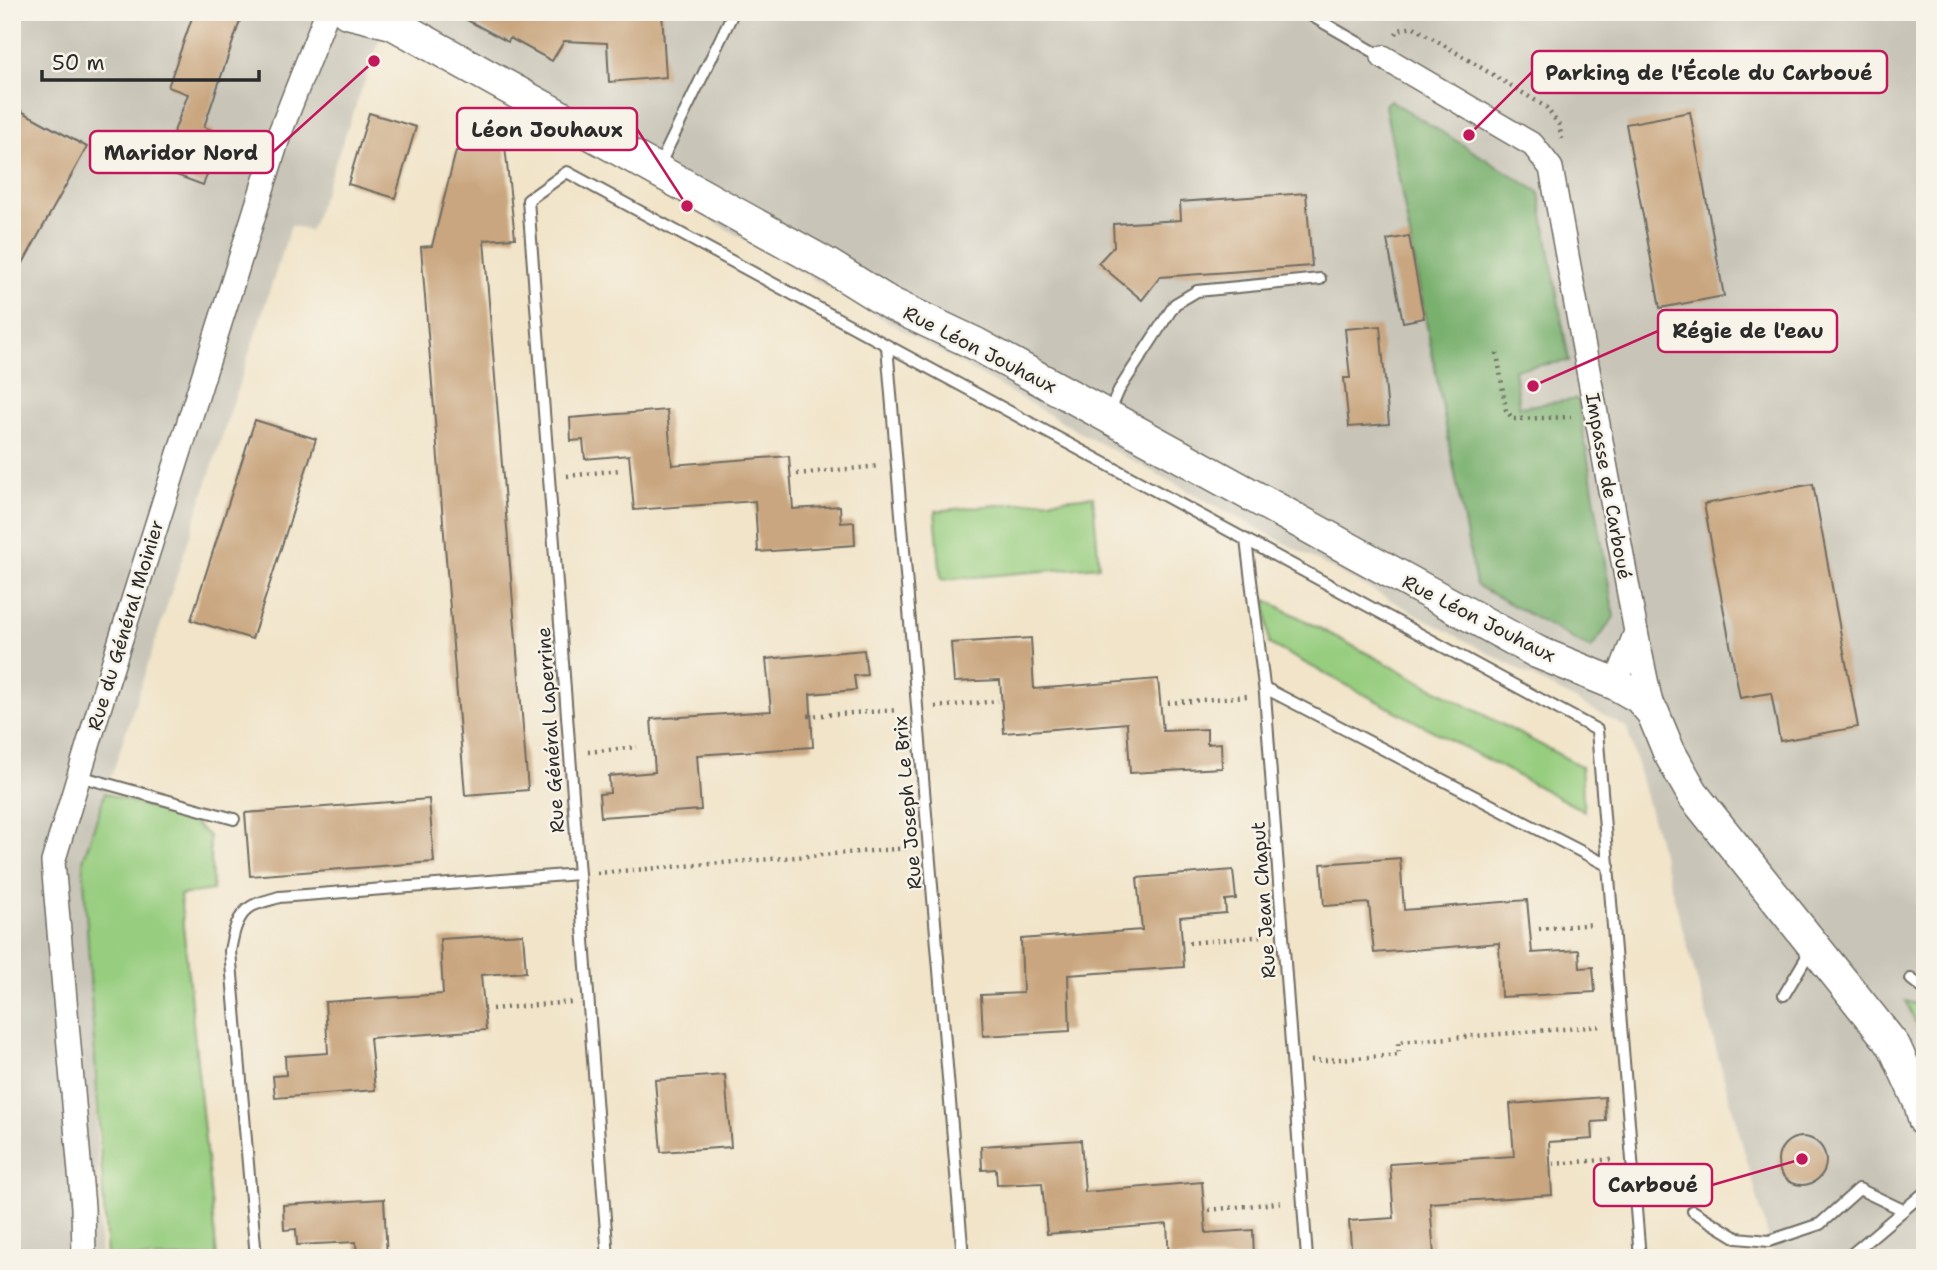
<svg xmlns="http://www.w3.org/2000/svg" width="1937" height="1270" viewBox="0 0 1937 1270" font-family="'Shantell Sans',sans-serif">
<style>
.industrial{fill:#c8c4b8}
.green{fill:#97cd7f;stroke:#617c55;stroke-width:2}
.forest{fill:#79b06e;stroke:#526e4c;stroke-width:2}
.building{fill:#c9a67f}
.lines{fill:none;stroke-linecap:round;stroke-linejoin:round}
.lane-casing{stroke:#706c62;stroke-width:14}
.street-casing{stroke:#706c62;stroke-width:26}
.secondary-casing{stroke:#706c62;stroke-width:35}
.path{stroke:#706c62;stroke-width:4.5;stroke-dasharray:2 5;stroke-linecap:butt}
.lane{stroke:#fff;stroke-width:10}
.street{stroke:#fff;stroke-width:23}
.secondary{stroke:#fff;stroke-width:32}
.labels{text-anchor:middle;stroke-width:5;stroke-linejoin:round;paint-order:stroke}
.street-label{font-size:19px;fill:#2b2b2b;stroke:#f7f3e8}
.leader{fill:none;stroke:#c2185b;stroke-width:2.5}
.callout-dot{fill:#c2185b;stroke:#f7f3e8;stroke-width:2.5}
.callout{fill:#f7f3e8;stroke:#c2185b;stroke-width:2.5}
.callout-label{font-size:21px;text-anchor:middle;font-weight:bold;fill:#2b2b2b}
</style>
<rect width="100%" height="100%" fill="#f7f3e8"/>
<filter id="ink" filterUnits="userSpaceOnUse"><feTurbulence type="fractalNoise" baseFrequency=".0143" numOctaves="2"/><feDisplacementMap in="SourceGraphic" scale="14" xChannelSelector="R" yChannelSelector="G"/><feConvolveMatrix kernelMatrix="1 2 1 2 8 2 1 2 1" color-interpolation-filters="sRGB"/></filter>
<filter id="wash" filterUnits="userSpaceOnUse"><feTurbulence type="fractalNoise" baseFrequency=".00686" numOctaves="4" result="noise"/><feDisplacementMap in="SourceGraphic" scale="28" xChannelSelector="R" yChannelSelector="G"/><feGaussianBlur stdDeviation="1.57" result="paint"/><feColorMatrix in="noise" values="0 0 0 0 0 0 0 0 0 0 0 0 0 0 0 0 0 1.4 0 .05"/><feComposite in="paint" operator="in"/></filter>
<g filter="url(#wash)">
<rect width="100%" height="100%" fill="#f1e4c9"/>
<path class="industrial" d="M12,12H1925V1258H1774L1627,728L1081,433L383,31L310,231L291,225L87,851L101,1258H12Z"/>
<g class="green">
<path d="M1093,496L1099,566L941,580L935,511Z"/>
<path d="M1266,600L1581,766L1584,811L1269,644Z"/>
<path d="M105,793L193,822L209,836L213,890L180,895L217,1258H107L83,861Z"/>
<path d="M1906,1001L1925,1008V1043Z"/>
</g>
<path class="forest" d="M1390,100L1539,192L1569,361L1514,369L1519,407L1578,399L1614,617L1591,649L1476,585L1385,105Z"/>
<g id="blocks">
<g class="building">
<path d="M194,12H243L204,127L214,131L202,161L211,165L203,185L160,169L188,94L168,87Z"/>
<path d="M452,12H662L666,77L609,82L607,43L564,41L552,61L510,38L508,42Z"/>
<path d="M12,106L87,147L12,283Z"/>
<path d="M1690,112L1724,296L1660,308L1626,124Z"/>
<path d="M369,113L416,127L395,198L348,184Z"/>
<path d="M505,146L515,238L484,240L528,790L465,795L421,247L432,246L456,151Z"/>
<path d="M1306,193L1312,266L1160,277L1142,300L1098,263L1114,246L1113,224L1181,220L1180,202Z"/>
<path d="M1409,236L1424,318L1403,322L1387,240Z"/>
<path d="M1380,326L1389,424L1349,427L1344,378H1350L1345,329Z"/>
<path d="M667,410L672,465L789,456L793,509L840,506L841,523L854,522L855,545L758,552L755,501L634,510L629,455L585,459L583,440L571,441L570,418Z"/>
<path d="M255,420L316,439L252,639L191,620Z"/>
<path d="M1813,484L1858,727L1780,741L1771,693L1740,698L1704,504Z"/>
<path d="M1031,638L1034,689L1158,679L1163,731L1207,729V744L1221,743L1222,768L1130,773L1127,723L1004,733L1000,680L954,682L951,643Z"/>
<path d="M864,650L867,675L854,676L856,690L810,694L813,747L697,755L701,810L601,817L599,794L610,793L609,776L655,772L651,719L771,711L766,659Z"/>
<path d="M429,799L434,862L250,876L245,813Z"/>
<path d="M1400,858L1404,910L1527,900L1532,953L1579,950L1580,968L1593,967L1595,992L1501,997L1499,943L1374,953L1369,903L1324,906L1321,864Z"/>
<path d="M1233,870L1236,899L1225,900L1226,913L1180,917L1184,967L1068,975L1070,1031L983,1036L981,995L1023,993L1021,939L1142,930L1137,878Z"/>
<path d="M523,934L526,972L481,975L486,1030L370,1038L375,1090L275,1098L273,1076L286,1075L285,1056L328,1053L325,1002L443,994L440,939Z"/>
<path d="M725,1075L731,1147L661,1152L655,1080Z"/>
<path d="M1605,1097L1606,1121L1592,1122L1593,1139L1549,1142L1552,1195L1430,1203L1434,1256L1352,1258L1349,1221L1394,1218L1390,1164L1514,1156L1510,1104Z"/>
<circle cx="1802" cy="1161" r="24"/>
<path d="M1081,1140L1085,1192L1202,1182L1206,1233L1253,1230L1254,1258H1169L1167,1224L1047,1234L1042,1183L997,1185L996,1169L982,1170L981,1146Z"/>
<path d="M384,1199L387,1258H357L356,1242L297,1245L296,1229L284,1230L283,1205Z"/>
</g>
</g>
</g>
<g filter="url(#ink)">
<use href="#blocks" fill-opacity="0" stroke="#706c62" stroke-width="2"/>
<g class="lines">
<g class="lane-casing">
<g id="lane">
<path d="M1305,12L1383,57"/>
<path d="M658,168L731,17"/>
<path d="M887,346L963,1258"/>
<path d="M1109,413L1119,390L1175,304L1197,291L1320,279"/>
<path d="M1246,540L1265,694L1307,1258"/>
<path d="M1265,688L1609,866"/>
<path d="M79,776L234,819"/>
<path d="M1911,979L1925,990"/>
<path d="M1784,995L1812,948"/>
<path d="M1693,1211L1737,1238L1769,1241L1820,1224L1859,1189L1903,1210"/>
<path d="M256,1258L230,951C233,935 236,915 252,906C259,902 271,900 279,897L579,874"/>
<path d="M608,1258L528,200L567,172L1597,730L1640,1258"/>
<path d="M1847,1258L1925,1192"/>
</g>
</g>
<g class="street-casing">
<g id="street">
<path d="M1383,57L1533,145L1551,168L1636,632L1616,684"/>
<path d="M1636,632L1653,713"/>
<path d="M84,1258L83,1207L53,862L102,699L279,135L327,12"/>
</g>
</g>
<g class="secondary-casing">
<path id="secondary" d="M347,12L392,23L828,265L889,303L976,344L1537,652L1616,684L1639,697L1653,713L1669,752L1694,796L1894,1046L1920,1103L1925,1121"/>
</g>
<g class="path">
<path d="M1396,34L1398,30L1414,27L1546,107L1559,125L1562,139"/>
<path d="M1497,353L1506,410L1513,419L1571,417"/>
<path d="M797,474L880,466"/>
<path d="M567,476L620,470"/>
<path d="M1168,703L1247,696"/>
<path d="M935,707L998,701"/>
<path d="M808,716L898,710"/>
<path d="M588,752L637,747"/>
<path d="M597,873L909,848"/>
<path d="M1539,929L1594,924"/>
<path d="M1189,943L1265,936"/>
<path d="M492,1009L571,1002"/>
<path d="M1311,1061L1399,1055L1398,1042L1602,1026"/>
<path d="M1553,1164L1615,1159"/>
<path d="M1209,1210L1285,1202"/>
<path d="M574,1258L591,1257"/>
</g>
<use href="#lane" class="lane"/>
<use href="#street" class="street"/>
<use href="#secondary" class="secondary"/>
</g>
</g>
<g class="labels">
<g class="street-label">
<text transform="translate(980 349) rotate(27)" y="7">Rue Léon Jouhaux</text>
<text transform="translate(1609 486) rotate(80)" y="7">Impasse de Carboué</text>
<text transform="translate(1479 618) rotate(27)" y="7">Rue Léon Jouhaux</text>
<text transform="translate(125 625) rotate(-73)" y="7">Rue du Général Moinier</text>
<text transform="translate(550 730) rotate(-94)" y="7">Rue Général Laperrine</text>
<text transform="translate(907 803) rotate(-95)" y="7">Rue Joseph Le Brix</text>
<text transform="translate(1263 900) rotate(-94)" y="7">Rue Jean Chaput</text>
</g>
</g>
<path class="leader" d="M1469 135L1532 72M687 206L637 129M374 61L273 152M1533 386L1658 331M1802 1159L1712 1185"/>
<g class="callout-dot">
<circle cx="1469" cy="135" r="7"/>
<circle cx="687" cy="206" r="7"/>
<circle cx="374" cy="61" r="7"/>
<circle cx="1533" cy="386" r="7"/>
<circle cx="1802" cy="1159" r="7"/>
</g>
<g class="callout">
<rect x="1532" y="51" width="355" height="42" rx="7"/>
<rect x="457" y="108" width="180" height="42" rx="7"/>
<rect x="90" y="131" width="183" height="42" rx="7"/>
<rect x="1658" y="310" width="179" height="42" rx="7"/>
<rect x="1594" y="1164" width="118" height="42" rx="7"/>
</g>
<g class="callout-label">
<text x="1709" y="80">Parking de l'École du Carboué</text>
<text x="547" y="137">Léon Jouhaux</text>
<text x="181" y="160">Maridor Nord</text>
<text x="1748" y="338">Régie de l'eau</text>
<text x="1653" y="1192">Carboué</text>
</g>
<rect width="1937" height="1270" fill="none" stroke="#f7f3e8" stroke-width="42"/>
<path d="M42 70v10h217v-10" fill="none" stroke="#2b2b2b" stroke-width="3.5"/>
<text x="52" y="70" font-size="21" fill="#2b2b2b" stroke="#f7f3e8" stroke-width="5" paint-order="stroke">50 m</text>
</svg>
